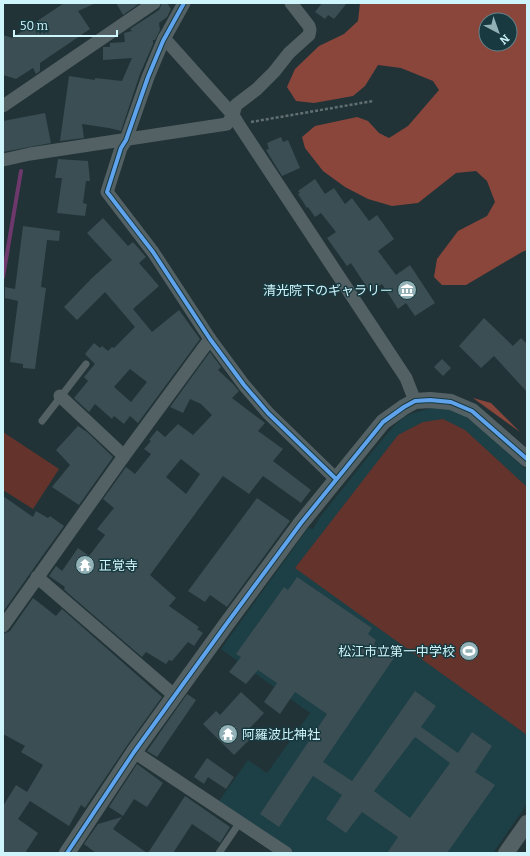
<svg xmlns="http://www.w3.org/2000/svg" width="530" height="856" viewBox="0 0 530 856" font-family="Bitter,'Noto Sans JP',serif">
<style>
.built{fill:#1d3f46}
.green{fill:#63332c}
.forest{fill:#8b463c;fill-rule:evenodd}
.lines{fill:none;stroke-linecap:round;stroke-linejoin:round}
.stream{stroke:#6d386b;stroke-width:4}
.building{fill:#3a4e53;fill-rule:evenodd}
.path{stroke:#626f72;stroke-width:2.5;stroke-dasharray:3 2;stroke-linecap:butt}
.service{stroke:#536164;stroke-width:7}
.minor{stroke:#536164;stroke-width:13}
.tertiary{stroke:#536164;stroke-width:16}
.cycleway-casing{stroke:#18393f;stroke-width:6}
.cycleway{stroke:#60a3ed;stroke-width:4}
.labels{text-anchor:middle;stroke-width:3;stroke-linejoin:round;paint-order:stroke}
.poi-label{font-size:13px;fill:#cff5fc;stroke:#18393f;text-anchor:end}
</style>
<rect width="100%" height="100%" fill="#213336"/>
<path class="built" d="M431,408H445L462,414L474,423L527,470V804L493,853H295L219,801L248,760L267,773L310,713L221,649L308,528L313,529L320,517L376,447L394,426L403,418L410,414Z"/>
<g class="green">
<path d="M443,419L465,430L527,487V735L295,568L398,435L423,422Z"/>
<path d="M3,432L59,469L33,509L3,490Z"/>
</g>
<g class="forest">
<path d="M360,3H527V250L522,252L466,285H442L434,277L437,259L458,231L487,216L495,202L487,181L476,171L456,173L418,203L392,206L368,199L345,187L323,171L305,148L302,137L315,126L357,117L368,121L379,133L389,138L408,126L439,90L433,81L401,68L378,65L365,86L353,96L314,103L296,101L287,87L295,69L319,46L344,34L358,21ZM486,20H510V44H486Z"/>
<path d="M473,398L491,403L520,432Z"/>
</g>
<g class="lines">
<path class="stream" d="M3,277L21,171"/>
</g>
<g class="building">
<path d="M64,3H96L78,11L90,29L40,63V71L36,74L33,68L16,79L3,75V35L12,38Z"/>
<path d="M116,3H140L123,15Z"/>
<path d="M162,3H167L171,9L167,17L159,23L160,30L155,40H153V44L140,74L121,131L109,128L82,124L84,138L60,141L69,76L95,80V78L122,81L132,58L103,60V47H110V43L125,42L124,33L132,31L130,29L159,10Z"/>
<path d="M322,3H347L334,19L328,15L325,19L315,12Z"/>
<path d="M45,113L51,143L3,152V121Z"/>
<path d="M281,137L283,142L288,140L300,168L282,176L266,150L269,149L267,143Z"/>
<path d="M58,159L88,161L90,181H86L83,203L87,204L85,216L57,213L62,178H55Z"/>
<path d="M315,179L325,194L334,188L345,204L352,198L369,221L377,215L394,239L378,251L396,275L410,265L435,303L415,316L406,303L398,309L382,284L370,292L351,263L347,266L327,238L336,232L321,213L315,217L308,207L307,208L298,194L300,193L298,191Z"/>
<path d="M103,218L128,246L133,242L146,257L139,263L159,286L133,309L152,332L179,310L200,339L138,423L130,416L124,424L114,416L112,419L95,404L89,412L74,398L88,381L84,377L95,364L85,354L94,343L100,348L102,346L108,351L112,347L114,348L135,327L105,292L77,320L64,307L92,278L112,260L87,233ZM130,369L147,382L131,402L114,387Z"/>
<path d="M23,226L60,231L59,241L47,240L41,287L46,288L35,369L23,368V364L10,362L18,301L5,298V287L15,289Z"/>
<path d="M484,318L513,346L521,338L527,344V392L494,356L481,368L459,346Z"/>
<path d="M210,352L221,367L218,370L233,384L239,391L232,398L265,423L258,431L283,449L273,461L311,490L301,503L263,476L249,494L223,476L150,575L176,598L169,606L199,627L197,629L203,633L194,646L188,642L172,661L169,660L166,664L146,652L142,657L69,594L64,589L65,587L49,576L56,566L62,571L78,548L89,556L105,535L97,529L114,508L103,499L126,467L135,474L151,454L144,449L151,441L149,440L157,430L165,437L178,424L193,435L212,415L201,404L190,399L183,413L170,407ZM181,459L200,474L186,494L166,477Z"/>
<path d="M442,359L451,368L443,376L434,367Z"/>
<path d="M78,426L87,432L113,457L79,505L52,487L70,465L56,450Z"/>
<path d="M3,496L33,517L36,511L48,518L50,516L64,526L43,555L3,612Z"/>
<path d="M257,498L290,521L227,607L210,595L205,602L188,591Z"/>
<path d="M297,577L372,628L368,634L376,640L374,644L394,658L323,762L352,781L415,691L436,706L421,727L458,753L472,732L492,746L475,772L495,785L447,853H387L398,837L362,812L346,833L326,819L342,795L313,776L279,827L260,814L327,714L295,692L280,714L264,702L277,683L258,670L246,684L229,672L241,657L236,654L284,587L288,590ZM415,737L450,763L410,818L374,791Z"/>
<path d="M33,598L56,616L62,609L162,697L126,747L85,808L81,805L69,826L30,801L18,819L38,833L25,853H3V806L16,785L27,792L43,765L21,752L25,746L3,734V634L10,631Z"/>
<path d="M241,692L264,713L249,729L256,733L234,755L203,724L216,711L220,715Z"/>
<path d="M187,694L196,700L157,757L147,751Z"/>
<path d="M207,758L234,777L226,789L208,777L204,784L194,777Z"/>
<path d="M137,764L163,783L147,807L134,799L123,816L109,807Z"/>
<path d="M185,796L230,827L220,843L192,824L173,853H148Z"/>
<path d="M122,817L113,829L147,853H96L84,844L98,824Z"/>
</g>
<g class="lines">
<path class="path" d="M251,122L373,101"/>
<g class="service">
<path d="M42,421L86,364"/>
<path d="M219,853L240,822"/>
</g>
<g class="minor">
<path d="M184,3L163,41L148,77L126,140L121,148L107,192L153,252L210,339L244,385L268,413L336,479"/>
<path d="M164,38L233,115L239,125L406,378L415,401"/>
<path d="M3,106L154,3"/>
<path d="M3,160L30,154L227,124L233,115L236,105L257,89L274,72L289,53L309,35L310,30L309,26L291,3"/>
<path d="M60,396L124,456"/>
<path d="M37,577L175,696"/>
<path d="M3,626L124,456L210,339"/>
<path d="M134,752L286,853"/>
</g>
<g class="tertiary">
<path d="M67,853L134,752L225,626L301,523L383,422L404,407L415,401L430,400L451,402L472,411L527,459"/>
<path d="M506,853L527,823"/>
</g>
<g class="cycleway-casing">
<g id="cycleway">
<path d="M184,3L163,41L148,77L126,140L121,148L107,192L153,252L210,339L244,385L268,413L336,479"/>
<path d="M67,853L134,752L225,626L301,523L383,422L404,407L415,401L430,400L451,402L472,411L527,459"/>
</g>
</g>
<use href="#cycleway" class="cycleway"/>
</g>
<defs>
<g id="museum-disc" transform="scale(1)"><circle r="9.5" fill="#92b1b7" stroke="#18393f"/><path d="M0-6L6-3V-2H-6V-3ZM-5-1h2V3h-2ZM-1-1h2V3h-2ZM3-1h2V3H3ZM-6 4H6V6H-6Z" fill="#fff"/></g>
<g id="temple-disc" transform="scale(1)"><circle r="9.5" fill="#92b1b7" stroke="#18393f"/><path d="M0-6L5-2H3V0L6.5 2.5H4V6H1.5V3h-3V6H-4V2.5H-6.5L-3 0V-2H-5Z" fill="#fff"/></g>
<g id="stadium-disc" transform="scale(1)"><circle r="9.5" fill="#92b1b7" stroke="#18393f"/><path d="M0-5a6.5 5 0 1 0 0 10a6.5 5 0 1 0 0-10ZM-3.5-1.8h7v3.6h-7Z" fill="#fff"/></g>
</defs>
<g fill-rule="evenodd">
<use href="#museum-disc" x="407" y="290"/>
<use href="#temple-disc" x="85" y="565"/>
<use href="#stadium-disc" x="469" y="651"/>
<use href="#temple-disc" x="228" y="734"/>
</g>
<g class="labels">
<g class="poi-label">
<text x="393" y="295">清光院下のギャラリー</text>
<text x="99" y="570" text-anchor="start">正覚寺</text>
<text x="455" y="656">松江市立第一中学校</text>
<text x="242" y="739" text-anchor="start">阿羅波比神社</text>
</g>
</g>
<rect width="530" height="856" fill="none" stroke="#cff5fc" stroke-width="8"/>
<g transform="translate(498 32) rotate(139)"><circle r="19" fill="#18393f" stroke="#61848b"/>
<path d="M0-3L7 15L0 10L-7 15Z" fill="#92b1b7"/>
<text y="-6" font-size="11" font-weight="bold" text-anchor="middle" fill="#cff5fc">N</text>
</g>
<path d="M14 30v6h103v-6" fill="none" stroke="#cff5fc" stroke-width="2"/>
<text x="20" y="30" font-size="12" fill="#cff5fc" stroke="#18393f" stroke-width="3" paint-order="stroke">50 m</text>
</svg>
